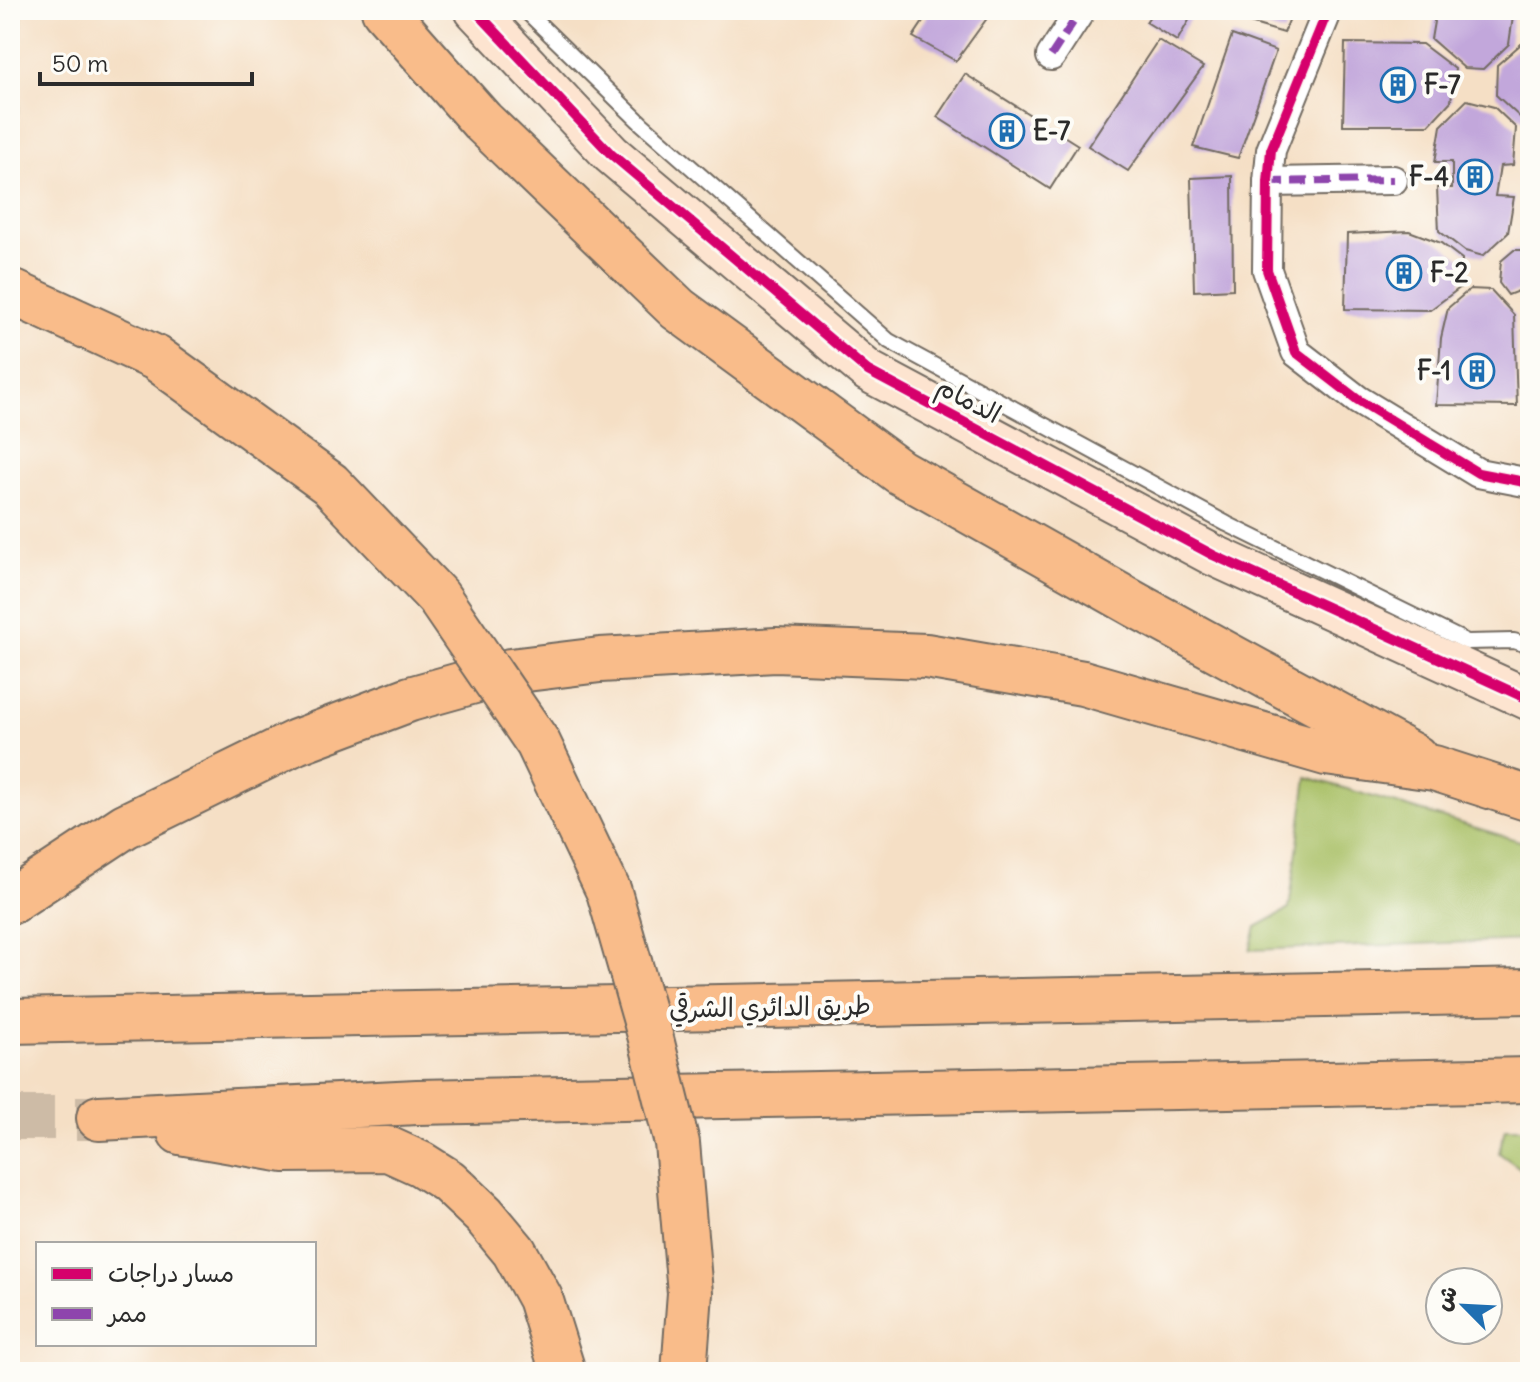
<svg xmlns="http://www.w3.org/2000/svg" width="1540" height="1382" viewBox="0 0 1540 1382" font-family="Delius,'Playpen Sans Arabic',sans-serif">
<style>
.green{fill:#a8bf65;stroke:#6a7548;stroke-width:2}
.building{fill:#c2a7db}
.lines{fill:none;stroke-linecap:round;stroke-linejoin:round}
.highway-tunnel{stroke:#cdbba6;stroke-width:44;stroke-dasharray:44 22;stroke-linecap:butt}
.lane-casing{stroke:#726a61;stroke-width:18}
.street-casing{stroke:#726a61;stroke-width:32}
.secondary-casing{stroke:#726a61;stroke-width:44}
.highway-casing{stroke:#726a61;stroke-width:48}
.lane{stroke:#fff;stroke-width:14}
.street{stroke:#fff;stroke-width:28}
.secondary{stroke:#fde4d0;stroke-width:40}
.highway{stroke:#f9bc8a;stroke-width:44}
.highway-bridge-casing{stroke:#726a61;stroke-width:48;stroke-linecap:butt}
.highway-bridge{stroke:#f9bc8a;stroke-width:44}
.quiet{stroke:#8e44ad;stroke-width:8;stroke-dasharray:16 8;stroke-linecap:butt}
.cycleway-casing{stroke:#fdfcf7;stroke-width:15}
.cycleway{stroke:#d6006c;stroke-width:10}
.labels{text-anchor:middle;stroke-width:8;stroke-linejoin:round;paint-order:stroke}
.poi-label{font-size:26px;font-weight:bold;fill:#2b2b2b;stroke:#fdfcf7;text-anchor:start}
.street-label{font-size:26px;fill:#2b2b2b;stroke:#fdfcf7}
</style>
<rect width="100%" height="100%" fill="#fdfcf7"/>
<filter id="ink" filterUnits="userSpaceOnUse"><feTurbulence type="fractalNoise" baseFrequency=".0125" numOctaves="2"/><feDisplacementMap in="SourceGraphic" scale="16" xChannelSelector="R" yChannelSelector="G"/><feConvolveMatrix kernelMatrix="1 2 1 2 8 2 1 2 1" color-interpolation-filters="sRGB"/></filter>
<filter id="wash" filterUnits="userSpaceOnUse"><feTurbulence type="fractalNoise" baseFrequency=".006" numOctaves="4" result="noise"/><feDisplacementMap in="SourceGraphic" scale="32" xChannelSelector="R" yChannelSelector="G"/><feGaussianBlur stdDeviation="1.8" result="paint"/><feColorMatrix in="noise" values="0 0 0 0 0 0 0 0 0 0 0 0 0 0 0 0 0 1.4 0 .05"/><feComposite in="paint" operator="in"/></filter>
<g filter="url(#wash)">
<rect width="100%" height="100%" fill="#f5dfc5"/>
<g class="green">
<path d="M10,10H21L18,111L10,121Z"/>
<path d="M1307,777L1530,844V940L1250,950L1256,927L1289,909Z"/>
<path d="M1505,1128H1530V1175L1499,1153Z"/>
</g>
<g id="blocks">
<g class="building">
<path d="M931,10H993L956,61L913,37Z"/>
<path d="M1154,10H1195L1177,41L1146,22Z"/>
<path d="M1244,10H1293L1284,33L1240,20Z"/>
<path d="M1436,10H1514L1509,44L1483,69L1464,68L1431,39Z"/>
<path d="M1232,35L1276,51L1238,158L1193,147Z"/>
<path d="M1158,40L1203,67L1128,171L1088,146Z"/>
<path d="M1345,43L1422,44L1455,69L1451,101L1429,125H1343Z"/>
<path d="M1521,44L1530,45V120L1522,119L1496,95L1497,65Z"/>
<path d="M965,74L1078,145L1050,189L937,117Z"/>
<path d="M1467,100L1494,107L1516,128L1513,165L1500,166L1495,196L1514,197L1508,233L1483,256L1465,251L1439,231L1437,188H1452V162H1435L1441,126Z"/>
<path d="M1232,176L1233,289L1194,291L1191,178Z"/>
<path d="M1409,231L1441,243L1462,259L1461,287L1430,310L1345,309L1347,234Z"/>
<path d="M1530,236V312L1523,311L1518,291L1508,295L1499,283L1501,261L1514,250H1524L1525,237Z"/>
<path d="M1470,289L1491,290L1514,315L1517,406L1436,405L1441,338L1448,308Z"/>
</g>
</g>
</g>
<g filter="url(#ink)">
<use href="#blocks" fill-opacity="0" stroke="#726a61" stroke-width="2"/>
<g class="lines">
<path class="highway-tunnel" d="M10,1118H99"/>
<g class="lane-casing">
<path id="lane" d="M525,10L642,124L889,341L1227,524L1467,642L1514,641L1530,646"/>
</g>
<g class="street-casing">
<g id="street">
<path d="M1328,10L1271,150L1268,182L1267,270L1296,352L1358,400L1478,473L1530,483"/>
<path d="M1051,56L1081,10"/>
<path d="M1268,182L1393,180"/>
</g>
</g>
<g class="secondary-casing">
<path id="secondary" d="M475,10L611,154L868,371L1213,555L1530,700"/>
</g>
<g class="highway-casing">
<g id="highway">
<path d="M384,10L482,121L678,309L900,472L1136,605L1415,757"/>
<path d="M10,902L125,826L296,742L410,699L510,671L600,660L776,650L926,656L1083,683L1326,753L1434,768L1530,799"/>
<path d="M10,1021L1530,991"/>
<path d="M99,1118L417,1102L1530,1080"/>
<path d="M180,1132L285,1150L388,1149L421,1164L448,1181L484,1215L514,1251L540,1298L563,1372"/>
</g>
</g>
<use href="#lane" class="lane"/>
<use href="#street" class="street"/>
<use href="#secondary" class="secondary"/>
<use href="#highway" class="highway"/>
<g class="highway-bridge-casing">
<path id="highway-bridge" d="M10,291L156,358L330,484L438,597L538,743L609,892L650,1035L677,1143L690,1293L684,1372"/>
</g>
<use href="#highway-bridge" class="highway-bridge"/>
<g class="quiet">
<path d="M1051,56L1081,10"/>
<path d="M1268,182L1393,180"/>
</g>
<g class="cycleway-casing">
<g id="cycleway">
<path d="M475,10L611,154L868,371L1213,555L1530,700"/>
<path d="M1328,10L1271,150L1268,182L1267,270L1296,352L1358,400L1478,473L1530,483"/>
</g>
</g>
<use href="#cycleway" class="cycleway"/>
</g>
</g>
<defs>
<g id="building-ring" transform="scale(1.8)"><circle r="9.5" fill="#fdfcf7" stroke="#1f6fb2" stroke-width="1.5"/><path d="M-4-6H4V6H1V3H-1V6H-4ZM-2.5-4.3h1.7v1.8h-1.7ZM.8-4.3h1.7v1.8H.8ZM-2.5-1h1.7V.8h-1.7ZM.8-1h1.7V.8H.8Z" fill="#1f6fb2"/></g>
</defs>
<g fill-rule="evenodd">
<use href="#building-ring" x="1398" y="85"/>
<use href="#building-ring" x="1007" y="131"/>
<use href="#building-ring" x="1475" y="177"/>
<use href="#building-ring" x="1404" y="273"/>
<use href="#building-ring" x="1477" y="371"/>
</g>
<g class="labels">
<g class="poi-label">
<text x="1424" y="94">F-7</text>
<text x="1033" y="140">E-7</text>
<text x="1449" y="186" text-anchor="end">F-4</text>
<text x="1430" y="282">F-2</text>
<text x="1451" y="380" text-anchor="end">F-1</text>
</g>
<g class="street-label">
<text transform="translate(969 400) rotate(28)" y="9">الدمام</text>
<text transform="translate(770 1007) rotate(-1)" y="9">طريق الدائري الشرقي</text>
</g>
</g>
<rect width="1540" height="1382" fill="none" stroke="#fdfcf7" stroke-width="40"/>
<rect x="36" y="1242" width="280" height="104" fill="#fdfcf7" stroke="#a9a8a5" stroke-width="2"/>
<rect x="52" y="1268" width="40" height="12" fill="#d6006c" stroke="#a9a8a5" stroke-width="2"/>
<text x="108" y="1282" font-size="24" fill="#2b2b2b">مسار دراجات</text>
<rect x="52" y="1308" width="40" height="12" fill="#8e44ad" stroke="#a9a8a5" stroke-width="2"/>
<text x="108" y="1322" font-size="24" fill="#2b2b2b">ممر</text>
<g transform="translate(1464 1306) rotate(294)"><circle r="38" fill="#fdfcf7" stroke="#a9a8a5" stroke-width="2"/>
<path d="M0-6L14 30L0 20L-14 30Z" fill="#1f6fb2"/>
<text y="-12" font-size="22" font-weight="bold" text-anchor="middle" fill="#2b2b2b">ش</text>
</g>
<path d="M40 72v12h212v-12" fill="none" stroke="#2b2b2b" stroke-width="4"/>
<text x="52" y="72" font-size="24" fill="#2b2b2b" stroke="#fdfcf7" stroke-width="6" paint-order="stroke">50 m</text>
</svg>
